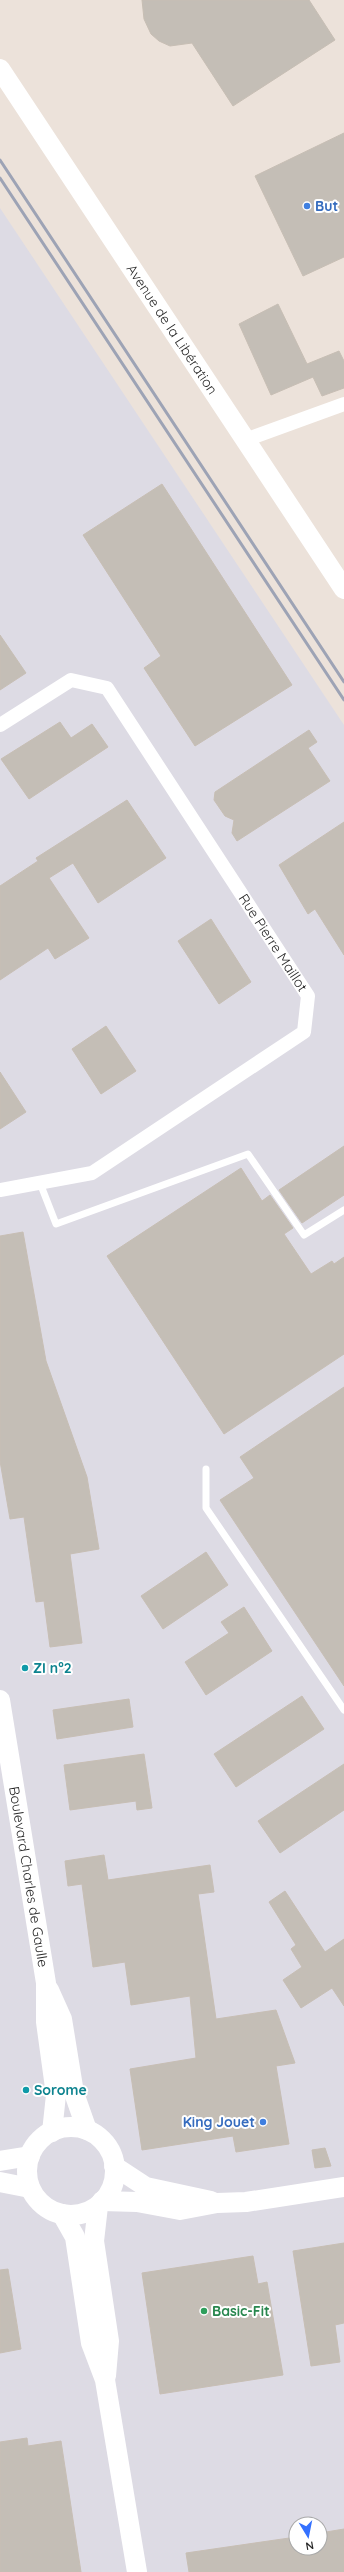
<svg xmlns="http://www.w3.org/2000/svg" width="344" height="2572" viewBox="0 0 344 2572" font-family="Quicksand,sans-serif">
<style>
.industrial{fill:#dddbe4;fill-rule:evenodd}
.building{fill:#c4beb6;stroke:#c7beb4}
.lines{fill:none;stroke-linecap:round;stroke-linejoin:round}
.lane{stroke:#fff;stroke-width:7}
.street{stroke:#fff;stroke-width:14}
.secondary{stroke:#fff;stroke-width:20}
.rail{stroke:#9da3b5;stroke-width:3}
.shop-dot{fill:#3f7fe0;stroke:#fff;stroke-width:1.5}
.culture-dot{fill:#0f9aa8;stroke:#fff;stroke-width:1.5}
.leisure-dot{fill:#2e9e5b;stroke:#fff;stroke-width:1.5}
.labels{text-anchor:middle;stroke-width:4;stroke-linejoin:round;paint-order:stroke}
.shop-label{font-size:14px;font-weight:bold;fill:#366cbe;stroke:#fff;text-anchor:start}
.street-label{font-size:14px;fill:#292929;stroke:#fff}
.culture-label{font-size:14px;font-weight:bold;fill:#0d838f;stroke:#fff;text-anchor:start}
.leisure-label{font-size:14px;font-weight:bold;fill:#27864d;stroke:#fff;text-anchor:start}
</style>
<rect width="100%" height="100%" fill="#ece2da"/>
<path class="industrial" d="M0,208L344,725V2572H0ZM296,2524H320V2548H296Z"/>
<g class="building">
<path d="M142,0H309L335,40L233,106L192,43L170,46L159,41L151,34L144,19Z"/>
<path d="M344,133V257L303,276L255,176Z"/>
<path d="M278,304L307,364L339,351L344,361V388L322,396L313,377L271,395L239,324Z"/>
<path d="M162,484L292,685L195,746L144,668L161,656L83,535Z"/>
<path d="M0,635L26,673L0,690Z"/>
<path d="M60,722L71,738L92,724L108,747L29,799L1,759Z"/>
<path d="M309,730L317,742L308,748L330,781L237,841L232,833L234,820L225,816L214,800L215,792Z"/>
<path d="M127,800L166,858L98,903L73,863L49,878L89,938L55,959L48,948L0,980V886L38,861L36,858Z"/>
<path d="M344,822V955L315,909L308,914L279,865Z"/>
<path d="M211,919L251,982L219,1004L178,941Z"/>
<path d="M106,1026L136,1071L101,1094L72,1049Z"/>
<path d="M0,1072L26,1112L0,1129Z"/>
<path d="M344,1146V1195L302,1223L279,1190Z"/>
<path d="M241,1168L262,1201L270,1195L293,1228L284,1234L311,1274L332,1261L334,1264L344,1257V1354L224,1434L107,1256Z"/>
<path d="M23,1232L46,1361L87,1477L99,1549L70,1554L82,1643L50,1647L44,1601L36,1602L24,1517L10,1519L0,1461V1236Z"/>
<path d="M344,1387V1686L220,1500L254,1478L240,1457Z"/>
<path d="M206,1552L228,1585L163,1629L141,1596Z"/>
<path d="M244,1607L272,1651L206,1695L185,1662L229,1633L221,1622Z"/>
<path d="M302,1696L324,1729L236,1787L214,1754Z"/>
<path d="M129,1699L133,1727L57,1739L53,1710Z"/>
<path d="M144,1754L152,1808L137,1810L136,1801L70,1810L64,1765Z"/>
<path d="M344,1764V1810L280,1853L258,1821Z"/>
<path d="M104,1855L108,1880L210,1865L214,1892L198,1894L216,2019L276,2010L295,2063L276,2066L289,2144L236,2152L233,2136L142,2150L130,2069L196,2058L190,1996L131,2005L125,1962L93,1967L82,1884L68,1886L65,1861Z"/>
<path d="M285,1891L325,1952L344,1939V2006L332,1988L301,2008L283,1980L302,1967L291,1949L296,1945L269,1902Z"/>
<path d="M325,2148L331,2166L315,2168L312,2150Z"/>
<path d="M344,2243V2323L335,2325L340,2362L311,2366L293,2251Z"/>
<path d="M253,2256L258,2284L267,2282L283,2375L160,2394L142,2273Z"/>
<path d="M8,2269L21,2349L0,2353V2270Z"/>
<path d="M27,2438L28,2446L61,2441L81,2572H0V2442Z"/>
<path d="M344,2529V2572H189L186,2553L296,2537V2548H320V2533Z"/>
</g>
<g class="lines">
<g class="lane">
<path d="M40,1183L56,1224L248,1154L304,1235L344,1210"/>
<path d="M206,1469V1508L344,1710"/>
</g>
<g class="street">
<path d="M245,440L344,404"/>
<path id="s1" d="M0,725L71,680L107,688L308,996L304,1032L92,1173L0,1190"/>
</g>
<g class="secondary">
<path id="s2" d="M0,69L344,589"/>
<path id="s3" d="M0,1700L46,1983V2022L56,2095L52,2132"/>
<path d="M49,1990L62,2019L74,2093L87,2130"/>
<circle cx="71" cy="2171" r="44"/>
<path d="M0,2161L30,2156"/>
<path d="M114,2166L146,2187L211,2201"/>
<path d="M0,2182L30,2188"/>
<path d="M102,2201L137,2202L180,2210L217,2203L246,2202L344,2187"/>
<path d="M98,2206L94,2241L109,2341L106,2376"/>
<path d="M62,2214L75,2237L91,2343L105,2380L137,2572"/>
</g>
<g class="rail">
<path d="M0,160L344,682"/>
<path d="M0,178L344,700"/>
</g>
</g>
<g class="shop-dot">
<circle cx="307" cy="206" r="4"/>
<circle cx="263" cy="2122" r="4"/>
</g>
<g class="culture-dot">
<circle cx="25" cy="1668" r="4"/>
<circle cx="26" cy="2090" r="4"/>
</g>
<circle class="leisure-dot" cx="204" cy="2311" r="4"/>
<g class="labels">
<g class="shop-label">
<text x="315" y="211">But</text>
<text x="255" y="2127" text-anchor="end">King Jouet</text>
</g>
<g class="street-label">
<text dy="5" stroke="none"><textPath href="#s2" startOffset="312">Avenue de la Libération</textPath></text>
<text dy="5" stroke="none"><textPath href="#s1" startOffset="425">Rue Pierre Maillot</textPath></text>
<text dy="5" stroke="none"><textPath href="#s3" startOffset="179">Boulevard Charles de Gaulle</textPath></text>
</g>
<g class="culture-label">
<text x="33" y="1673">ZI n°2</text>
<text x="34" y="2095">Sorome</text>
</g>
<g class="leisure-label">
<text x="212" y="2316">Basic-Fit</text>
</g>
</g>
<g transform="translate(308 2536) rotate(170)"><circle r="19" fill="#ffffff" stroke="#a9a9a9"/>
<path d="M0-3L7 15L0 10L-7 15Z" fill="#3471ff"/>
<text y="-6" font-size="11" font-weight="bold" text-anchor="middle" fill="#292929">N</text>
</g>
</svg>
